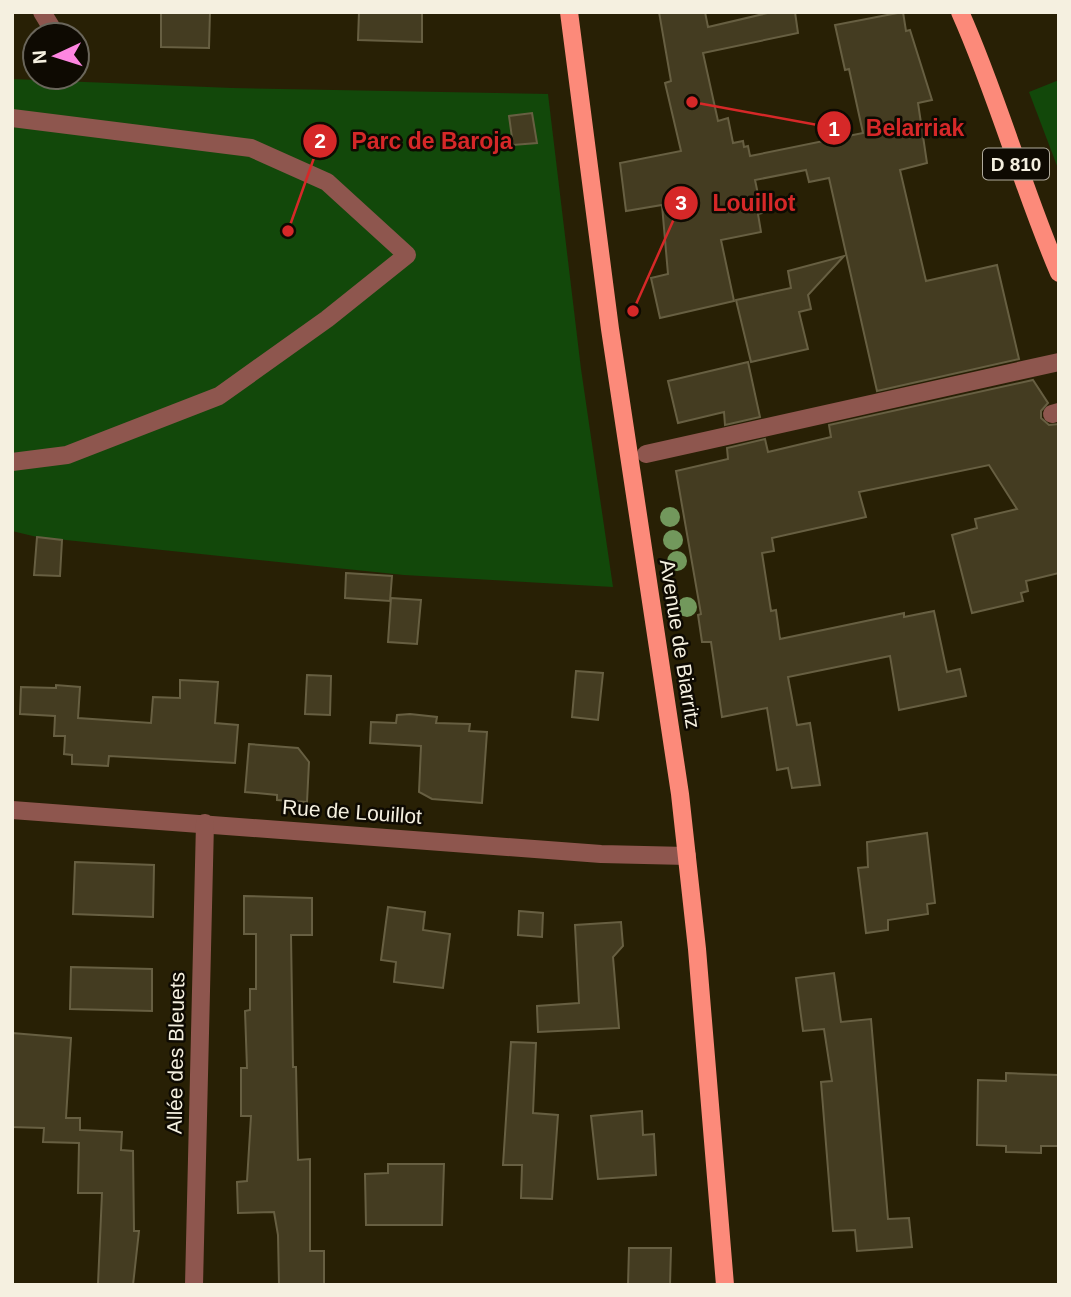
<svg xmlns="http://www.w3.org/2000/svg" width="1071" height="1297" viewBox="0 0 1071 1297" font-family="Helvetica,sans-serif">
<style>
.green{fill:#12480a}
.building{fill:#443c21;stroke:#675f42;stroke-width:2}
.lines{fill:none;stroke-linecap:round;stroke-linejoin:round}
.minor{stroke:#8e564e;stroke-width:18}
.major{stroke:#fc8a7a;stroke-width:18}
.tree{fill:#72985c}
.labels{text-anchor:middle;stroke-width:5;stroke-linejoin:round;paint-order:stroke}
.shield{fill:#0e0a02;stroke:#b0ab9d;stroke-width:2}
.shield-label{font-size:19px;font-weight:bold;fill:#f5f0e0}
.street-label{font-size:21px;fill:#f5f0e0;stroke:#0e0a02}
.leader{fill:none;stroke:#d62828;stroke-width:2.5}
.callout-dot{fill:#d62828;stroke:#0e0a02;stroke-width:2.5}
.mark-label{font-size:21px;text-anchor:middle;font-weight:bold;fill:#fff}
.callout-label{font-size:23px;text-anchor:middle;font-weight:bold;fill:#d62828;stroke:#0e0a02;stroke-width:5;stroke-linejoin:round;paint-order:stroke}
</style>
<rect width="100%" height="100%" fill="#282005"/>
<g class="green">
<path d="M12,79L232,88L548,94L581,369L613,587L404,575L37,537L12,531Z"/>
<path d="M1059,80V171L1029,92Z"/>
</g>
<g class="building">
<path d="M161,12H210L209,48L161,47Z"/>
<path d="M359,12H422V42L358,40Z"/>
<path d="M659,12H705L708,27L772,12H795L798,33L703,53L718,121L728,118L733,143L743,141L744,147L748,146L750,156L863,133L849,69L845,70L835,25L903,12L906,31L910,30L932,100L918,103L927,163L900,170L926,281L997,265L1019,359L877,391L829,178L809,182L806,170L755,180L762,213L758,214L761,232L721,240L734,301L660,318L651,278L668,274L662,205L626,211L620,163L681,151L665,83L671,81Z"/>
<path d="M532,113L537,143L513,145L509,116Z"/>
<path d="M844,256L808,295L811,309L799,312L808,349L751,362L736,300L791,288L788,271Z"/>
<path d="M748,362L760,417L725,425L724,412L678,423L668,381Z"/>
<path d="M1033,380L1048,403L1041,411V418L1049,425L1059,424V573L1026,581L1028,591L1021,593L1023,601L972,613L952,535L977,528L975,519L1017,509L989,465L859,492L866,517L772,538L774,551L762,553L771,611L776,610L780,639L904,613V617L934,611L947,672L960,669L966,696L899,710L890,656L788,677L797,725L810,723L820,785L792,788L788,768L777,770L767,708L722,717L711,642H702L698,615L701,614L676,471L728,459L727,448L765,439L768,452L831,437L829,425Z"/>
<path d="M37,537L62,540L60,576L34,575Z"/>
<path d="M346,573L392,576L390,601L345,598Z"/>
<path d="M391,598L421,600L417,644L388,642Z"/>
<path d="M576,671L603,673L598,720L572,717Z"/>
<path d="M307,675L331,676L330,715L305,714Z"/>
<path d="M180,680L218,682L215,723L238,725L235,763L109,756L108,766L72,764V755L64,754L65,736H54L55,716L20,714L21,687L56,688V685L80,687L78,718L151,723L153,697L180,698Z"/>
<path d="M410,714L437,717L436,723L470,724L469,731L487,732L482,803L432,799L419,792L421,746L370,743L371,722L396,723L397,715Z"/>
<path d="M249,744L298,748L309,762L307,802L277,800V795L245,792Z"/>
<path d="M927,833L935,903L927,904L928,914L888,920V930L866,933L858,868L868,867L867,842Z"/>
<path d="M75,862L154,865L153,917L73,914Z"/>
<path d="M244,896L312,898V935H291L293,1067H296L298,1160L310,1159V1251H324V1285H279L278,1235L274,1212L238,1213L237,1182L247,1181L251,1116H241V1068H247L245,1011L250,1010V989H256V934H244Z"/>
<path d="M388,907L425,912L423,930L450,934L443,988L394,982L396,962L381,960Z"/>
<path d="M519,911L543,913L542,937L518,935Z"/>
<path d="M621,922L623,946L613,957L619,1028L538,1032L537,1006L579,1003L575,925Z"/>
<path d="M71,967L152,969V1011L70,1009Z"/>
<path d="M834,973L841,1022L871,1019L888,1219L909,1218L912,1247L857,1251L855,1230L833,1231L821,1082L832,1081L824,1029L803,1031L796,978Z"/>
<path d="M12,1033L71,1038L66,1118H80V1130L122,1132L121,1150L133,1151L134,1231H139L133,1285L98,1284L102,1193H78L79,1143L43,1142L44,1128L12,1127Z"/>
<path d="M511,1042L536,1043L533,1113L558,1115L552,1199L521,1198L522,1165H503Z"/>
<path d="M1006,1073L1058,1075L1059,1146H1041V1153L1006,1152V1146L977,1145L978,1080L1006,1081Z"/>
<path d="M642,1111L643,1135L654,1134L656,1175L598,1179L591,1116Z"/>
<path d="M388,1164H444L442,1225H366L365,1174L388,1173Z"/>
<path d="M629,1248H671L670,1285H628Z"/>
</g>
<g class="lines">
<g class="minor">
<path d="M42,12L56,35"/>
<path d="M12,118L251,148L327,182L407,255L327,319L219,396L67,455L12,462"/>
<path d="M1052,414L1059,412"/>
<path d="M646,454L1059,362"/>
<path d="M12,810L601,854L687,856"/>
<path d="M194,1285L205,823"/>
</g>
<g class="major">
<path d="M569,12L610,329L680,794L697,949L725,1285"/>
<path d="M960,12C998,97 1022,187 1059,273"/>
</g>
</g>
<g class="tree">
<circle cx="670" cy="517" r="10"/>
<circle cx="673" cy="540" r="10"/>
<circle cx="677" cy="561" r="10"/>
<circle cx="687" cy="607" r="10"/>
</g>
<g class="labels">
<rect class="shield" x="983" y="148.5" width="66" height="31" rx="5"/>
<g class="shield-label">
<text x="1016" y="171">D 810</text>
</g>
<g class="street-label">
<text transform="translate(680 644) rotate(81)" y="7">Avenue de Biarritz</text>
<text transform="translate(352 812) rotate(4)" y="7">Rue de Louillot</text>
<text transform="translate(176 1053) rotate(-89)" y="7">Allée des Bleuets</text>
</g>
</g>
<path class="leader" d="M692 102L834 128M288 231L320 141M633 311L681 203"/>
<g class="callout-dot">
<circle cx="692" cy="102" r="7"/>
<circle cx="288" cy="231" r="7"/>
<circle cx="633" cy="311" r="7"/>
<circle cx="834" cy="128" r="18"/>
<circle cx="320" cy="141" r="18"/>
<circle cx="681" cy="203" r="18"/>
</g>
<g class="mark-label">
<text x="834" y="136">1</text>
<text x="320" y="148">2</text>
<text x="681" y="210">3</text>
</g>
<g class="callout-label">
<text x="915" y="136">Belarriak</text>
<text x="432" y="149">Parc de Baroja</text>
<text x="754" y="211">Louillot</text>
</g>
<rect width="1071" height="1297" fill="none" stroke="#f5f0e0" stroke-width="28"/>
<g transform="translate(56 56) rotate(266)"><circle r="33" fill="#0e0a02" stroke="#6a665b" stroke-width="2"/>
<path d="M0-5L12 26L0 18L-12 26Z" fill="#fe86e1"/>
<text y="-10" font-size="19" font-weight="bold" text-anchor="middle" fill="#f5f0e0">N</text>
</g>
</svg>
